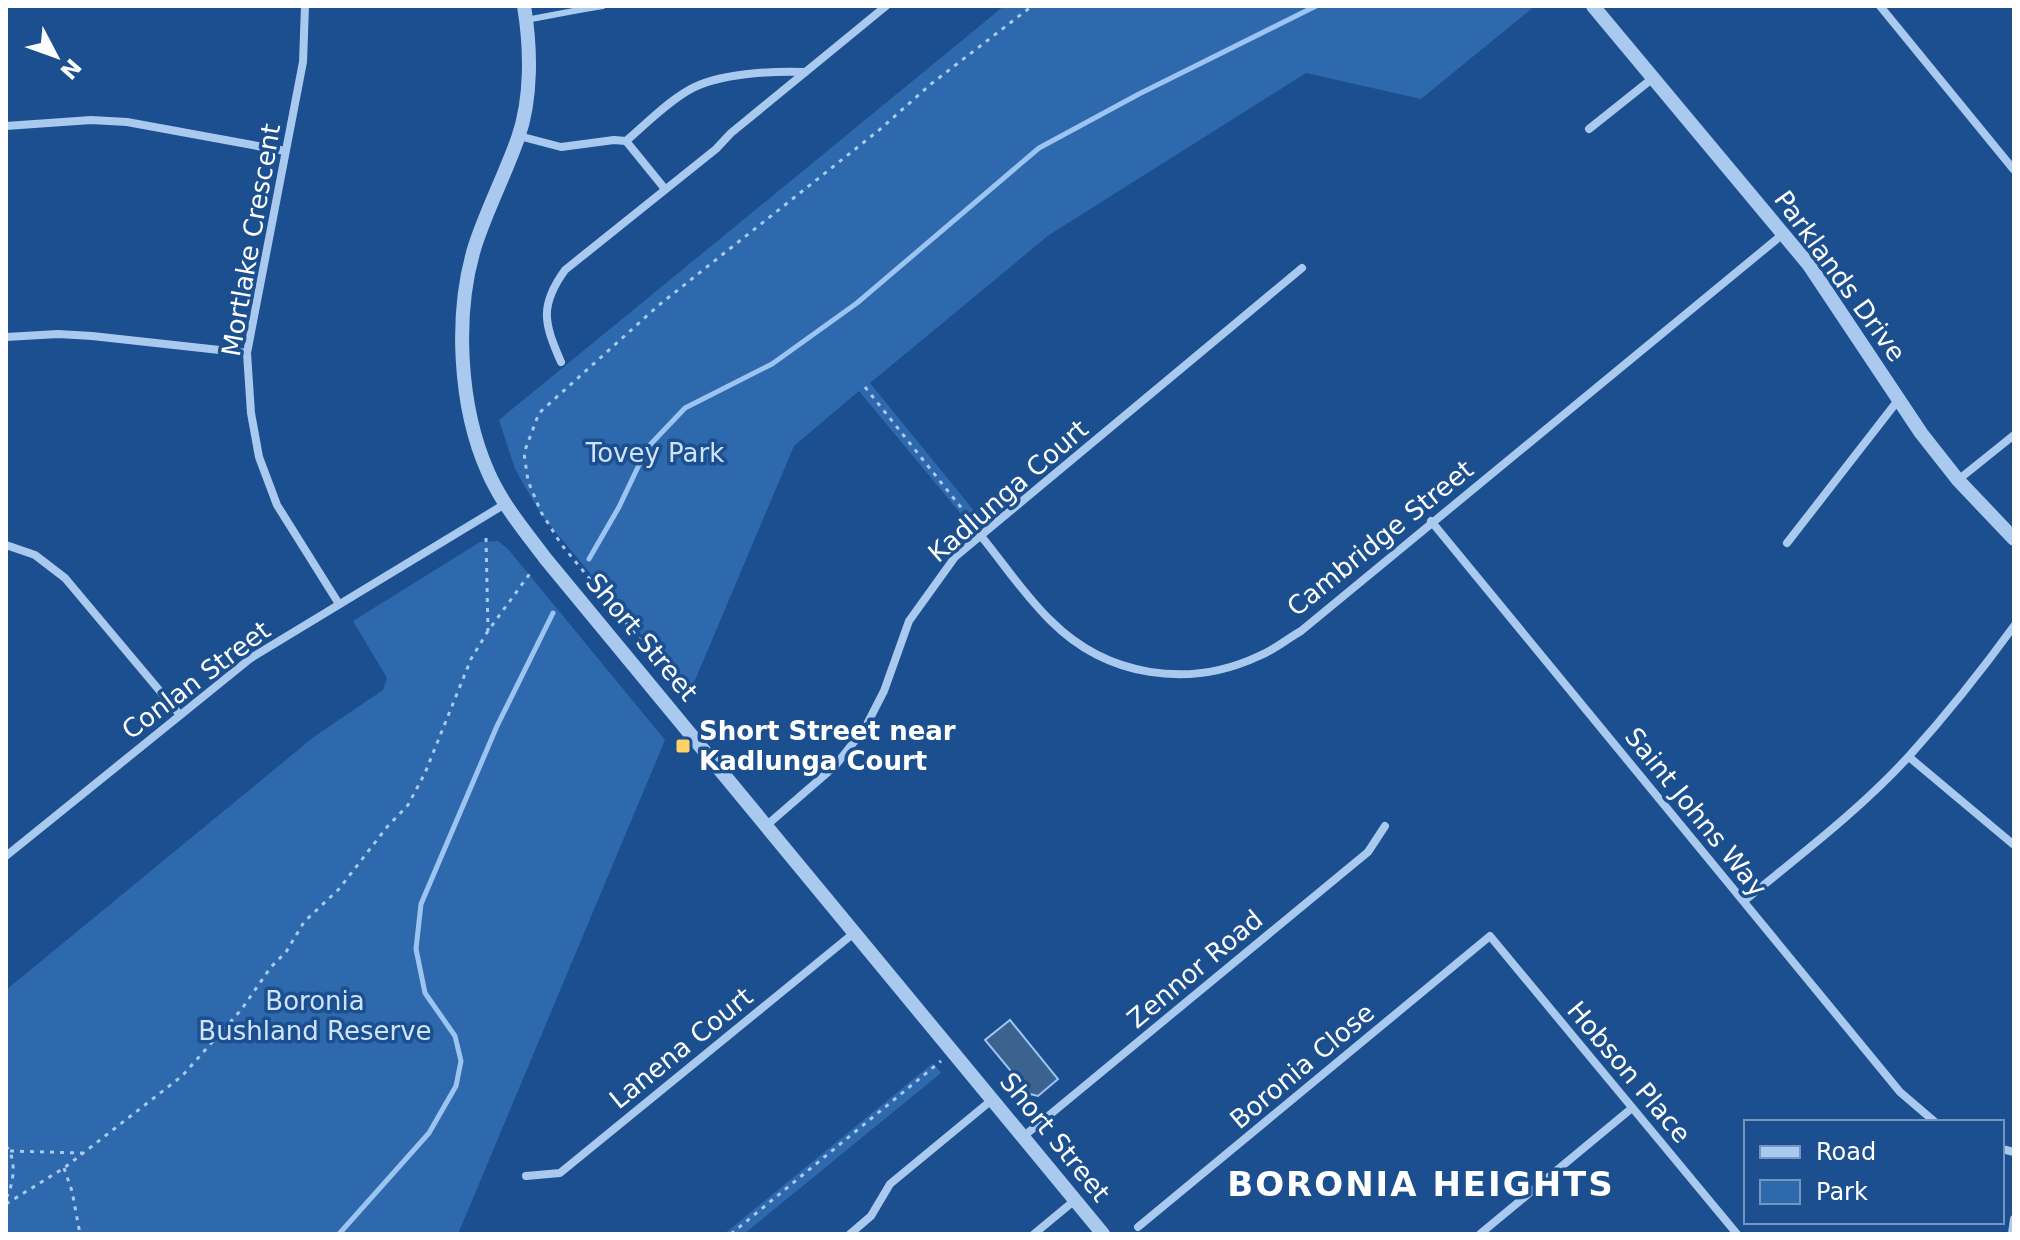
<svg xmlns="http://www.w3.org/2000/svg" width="2020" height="1240" viewBox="0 0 2020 1240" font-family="'DejaVu Sans',sans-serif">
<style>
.green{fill:#2e69ad}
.water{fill:#3c6290;stroke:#9cc4f0;stroke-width:2}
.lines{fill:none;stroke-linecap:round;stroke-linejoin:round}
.stream{stroke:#9cc4f0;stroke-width:5}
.path{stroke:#a9c9ee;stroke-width:3;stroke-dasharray:4 6;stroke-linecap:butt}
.service{stroke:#a9c9ee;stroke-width:6}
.minor{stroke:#a9c9ee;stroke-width:8}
.tertiary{stroke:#a9c9ee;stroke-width:14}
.poi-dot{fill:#ffd166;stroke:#1b4f8f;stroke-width:3}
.labels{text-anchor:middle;stroke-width:7;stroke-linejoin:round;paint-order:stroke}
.street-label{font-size:26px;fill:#fff;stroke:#1b4f8f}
.park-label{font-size:26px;fill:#cfe3fa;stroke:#1b4f8f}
.poi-label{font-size:26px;font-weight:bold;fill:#fff;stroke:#1b4f8f;text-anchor:start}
.district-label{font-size:34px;font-weight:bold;letter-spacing:2px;fill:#fff;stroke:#1b4f8f}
</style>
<rect width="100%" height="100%" fill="#1b4f8f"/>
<g class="green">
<path d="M1004,6H1535L1421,99L1306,73L1049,235L870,383L975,512L966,520L859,391L794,446L690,692L542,516L515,469L499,420Z"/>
<path d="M498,541L508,549L665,740L458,1234H6V990L315,736L383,690L387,678L353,621L480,542Z"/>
<path d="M933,1063L941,1073L744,1234H724Z"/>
</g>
<path class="water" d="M1010,1020L1058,1079L1038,1096L1030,1094L985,1040Z"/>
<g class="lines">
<g class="stream">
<path d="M589,559L619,507L647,448L685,408L772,364L857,303L1039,148L1139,94L1316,6"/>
<path d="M339,1234L429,1133L456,1086L461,1061L455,1036L425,993L416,949L421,904L497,726L553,613"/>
</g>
<g class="path">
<path d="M865,387L975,525"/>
<path d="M486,538L488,631"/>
<path d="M673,680L561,544L541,512L528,481L524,453L539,413L659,305L878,131L931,84L1032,6"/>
<path d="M6,1146C17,1159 14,1184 6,1198"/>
<path d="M10,1151L82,1153"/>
<path d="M64,1168L72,1191L80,1234"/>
<path d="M6,1204L64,1168L182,1076L241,1010L271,967L286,952L304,922L339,889L387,827L408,805L425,773L471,659L488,631L531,572"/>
<path d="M731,1234L941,1061"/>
</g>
<g class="service">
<path d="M578,6L579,10L603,6"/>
<path d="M526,20L579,10"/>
</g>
<g class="minor">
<path d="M305,6L303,62L247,353L251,413L259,457L277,505L339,604"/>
<path d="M1880,6L2014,170"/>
<path d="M6,126L91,120L127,122L285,151"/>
<path d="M1589,129L1653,78"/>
<path d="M519,136L561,147L614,140L626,141L665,189"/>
<path d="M626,141C646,124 666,103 689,90C718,73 772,71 805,72"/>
<path d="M6,337L58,334L92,336L247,353"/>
<path d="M561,362C544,323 539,306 565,270L716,149L731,133L886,6"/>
<path d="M1958,480L2014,435"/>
<path d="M1431,521L1900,1092L1935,1122"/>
<path d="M981,536C1004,564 1025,596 1051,621C1107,677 1189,689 1259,656C1274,650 1287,639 1301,631L1783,234"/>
<path d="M1787,543L1899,399"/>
<path d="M6,545L35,555L65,578L180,715"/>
<path d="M1909,757L2014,845"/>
<path d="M767,825L835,766L865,728L884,691L909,621L955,557L1302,268"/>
<path d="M6,856L251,658L505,504"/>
<path d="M1744,901C1800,855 1861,809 1910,755C1947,714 1982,670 2014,626"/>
<path d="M1024,1136L1368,852L1385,826"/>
<path d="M2002,1149L2014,1152"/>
<path d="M526,1176L560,1173L854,933"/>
<path d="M1138,1227L1490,936L1737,1234"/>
<path d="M2012,1233L2014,1219"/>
<path d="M850,1234L871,1216L890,1184L993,1099"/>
<path d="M1034,1234L1075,1200"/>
<path d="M1480,1234L1632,1108"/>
</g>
<g class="tertiary">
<path d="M524,6C531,48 532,98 518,138C505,175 487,209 475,246C454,314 459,407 488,472C502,504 524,530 545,558L1103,1234"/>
<path d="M1593,6L1809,265L1921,433L1958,480L2014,539"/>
</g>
</g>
<rect class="poi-dot" x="675" y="738" width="16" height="16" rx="4"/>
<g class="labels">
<g class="street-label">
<text transform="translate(251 240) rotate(-80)" y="9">Mortlake Crescent</text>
<text transform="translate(1840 276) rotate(54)" y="9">Parklands Drive</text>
<text transform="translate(1008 491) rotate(-41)" y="9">Kadlunga Court</text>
<text transform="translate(1380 538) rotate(-39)" y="9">Cambridge Street</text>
<text transform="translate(642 637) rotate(50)" y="9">Short Street</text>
<text transform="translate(196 680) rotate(-37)" y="9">Conlan Street</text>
<text transform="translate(1696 812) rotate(51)" y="9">Saint Johns Way</text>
<text transform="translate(1195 969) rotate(-40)" y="9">Zennor Road</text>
<text transform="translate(681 1048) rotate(-39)" y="9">Lanena Court</text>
<text transform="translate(1302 1066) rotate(-40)" y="9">Boronia Close</text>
<text transform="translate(1629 1072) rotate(50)" y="9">Hobson Place</text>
<text transform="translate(1055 1137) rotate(51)" y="9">Short Street</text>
</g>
<g class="park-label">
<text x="655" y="462">Tovey Park</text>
<text x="315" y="1010">Boronia<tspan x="315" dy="30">Bushland Reserve</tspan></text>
</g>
<g class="poi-label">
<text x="699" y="740">Short Street near<tspan x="699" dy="30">Kadlunga Court</tspan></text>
</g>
<g class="district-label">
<text x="1421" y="1196">BORONIA HEIGHTS</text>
</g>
</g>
<rect width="2020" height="1240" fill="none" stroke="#ffffff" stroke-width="16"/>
<rect x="1744" y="1120" width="260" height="104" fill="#1b4f8f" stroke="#7695bc" stroke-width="2"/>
<rect x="1760" y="1146" width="40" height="12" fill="#a9c9ee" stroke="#7695bc" stroke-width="2"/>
<text x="1816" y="1160" font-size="24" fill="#ffffff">Road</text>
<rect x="1760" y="1180" width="40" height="24" fill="#2e69ad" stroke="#7695bc" stroke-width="2"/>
<text x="1816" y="1200" font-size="24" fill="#ffffff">Park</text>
<g transform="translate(56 56) rotate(131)" stroke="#1b4f8f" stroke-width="6" paint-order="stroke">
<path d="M0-6L14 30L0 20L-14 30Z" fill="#ffffff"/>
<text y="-12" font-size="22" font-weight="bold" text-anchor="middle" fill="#ffffff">N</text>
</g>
</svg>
